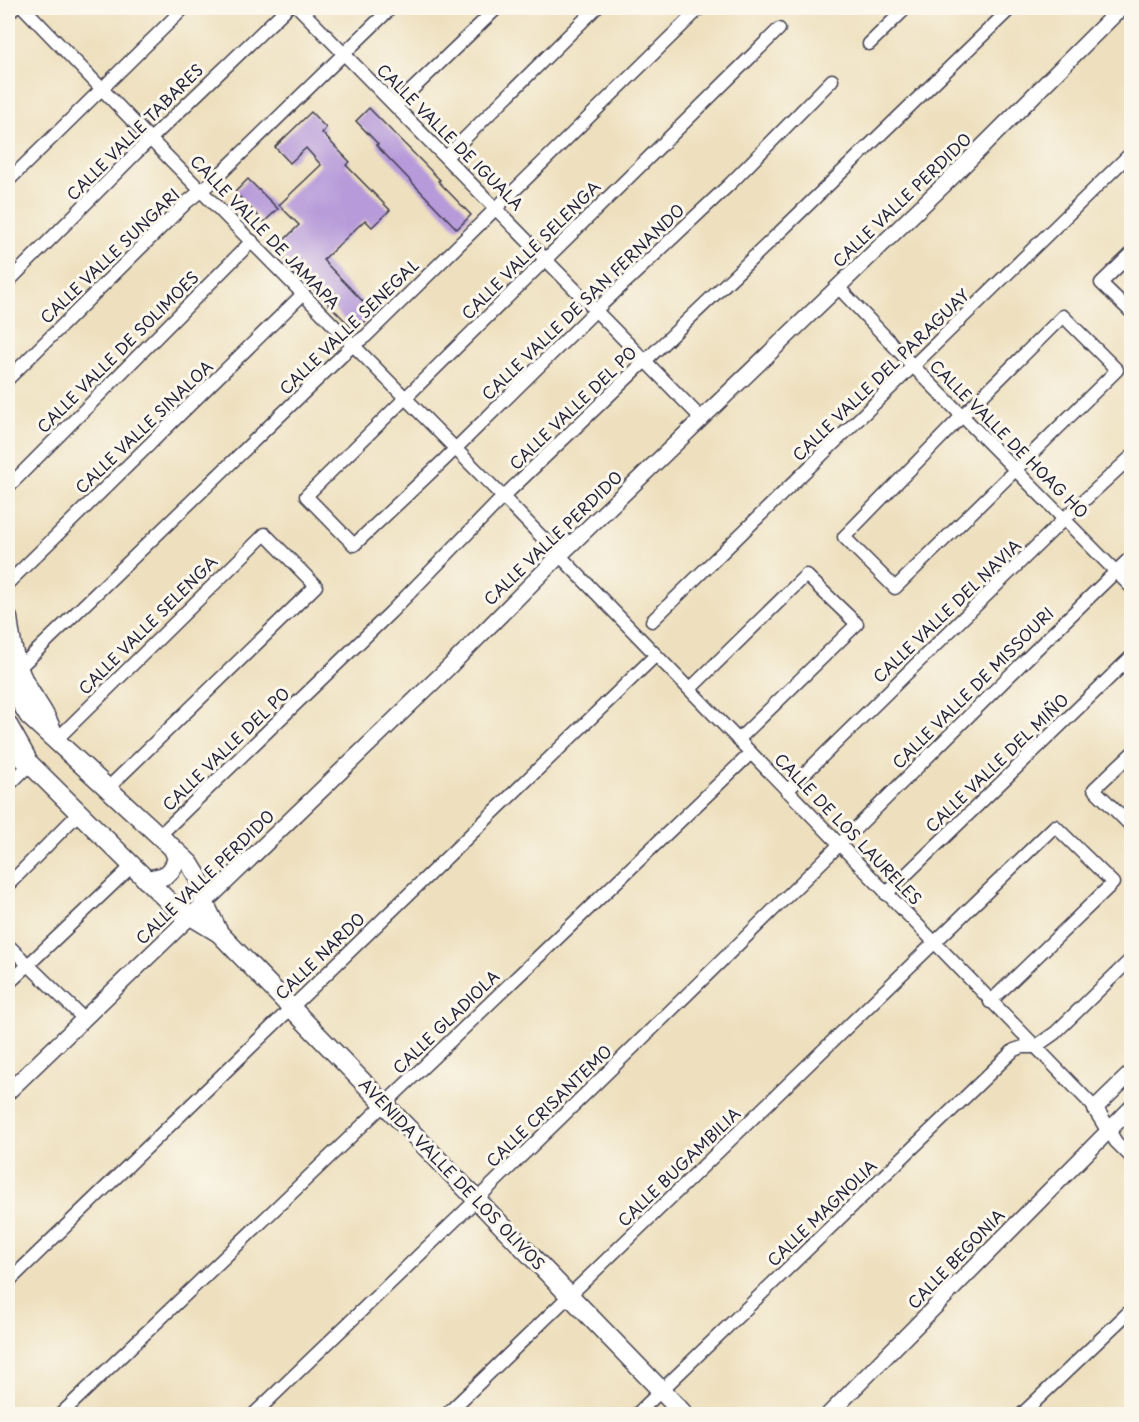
<svg xmlns="http://www.w3.org/2000/svg" width="1139" height="1422" viewBox="0 0 1139 1422" font-family="'Playpen Sans',sans-serif">
<style>
.building{fill:#b69ad9}
.lines{fill:none;stroke-linecap:round;stroke-linejoin:round}
.minor-casing{stroke:#413e4f;stroke-width:15}
.tertiary-casing{stroke:#413e4f;stroke-width:18}
.secondary-casing{stroke:#413e4f;stroke-width:21}
.minor{stroke:#fff;stroke-width:12}
.tertiary{stroke:#fff;stroke-width:15}
.secondary{stroke:#fff;stroke-width:18}
.labels{text-anchor:middle;stroke-width:6;stroke-linejoin:round;paint-order:stroke}
.street-label{font-size:16px;fill:#22223b;stroke:#fbf7ec}
</style>
<rect width="100%" height="100%" fill="#fbf7ec"/>
<filter id="ink" filterUnits="userSpaceOnUse"><feTurbulence type="fractalNoise" baseFrequency=".0167" numOctaves="2"/><feDisplacementMap in="SourceGraphic" scale="12" xChannelSelector="R" yChannelSelector="G"/><feConvolveMatrix kernelMatrix="1 2 1 2 8 2 1 2 1" color-interpolation-filters="sRGB"/></filter>
<filter id="wash" filterUnits="userSpaceOnUse"><feTurbulence type="fractalNoise" baseFrequency=".008" numOctaves="4" result="noise"/><feDisplacementMap in="SourceGraphic" scale="24" xChannelSelector="R" yChannelSelector="G"/><feGaussianBlur stdDeviation="1.35" result="paint"/><feColorMatrix in="noise" values="0 0 0 0 0 0 0 0 0 0 0 0 0 0 0 0 0 1.4 0 .05"/><feComposite in="paint" operator="in"/></filter>
<g filter="url(#wash)">
<rect width="100%" height="100%" fill="#eee0be"/>
<g id="blocks">
<g class="building">
<path d="M369,108L440,180L438,181L471,215L457,229L376,145L378,144L356,121Z"/>
<path d="M311,112L326,128L322,133L350,162L346,165L390,210L372,227L365,220L323,260L374,313L355,331L275,249L299,225L279,205L321,165L306,148L290,163L275,147Z"/>
<path d="M248,179L278,209L264,222L235,192Z"/>
</g>
</g>
</g>
<g filter="url(#ink)">
<use href="#blocks" fill-opacity="0" stroke="#413e4f" stroke-width="1.5"/>
<g class="lines">
<g class="minor-casing">
<g id="minor">
<path d="M24,8L150,139L503,497L1095,1108"/>
<path d="M299,8L702,419"/>
<path d="M779,29L306,496L354,545L444,460L596,310L731,183L832,80"/>
<path d="M869,44L906,8"/>
<path d="M396,105L497,8"/>
<path d="M446,157L596,8"/>
<path d="M8,181L184,8"/>
<path d="M1132,253L1101,283L1132,313"/>
<path d="M8,282L136,153L287,8"/>
<path d="M838,287L914,367L1132,588"/>
<path d="M1063,316L1117,370L895,588L844,537L963,415Z"/>
<path d="M8,379L187,202L214,180L391,8"/>
<path d="M8,487L252,241"/>
<path d="M8,583L303,294"/>
<path d="M652,621L1132,152"/>
<path d="M18,669L353,345L366,336L700,8"/>
<path d="M690,689L806,575L857,624L738,740"/>
<path d="M55,741L265,534L316,586L108,788"/>
<path d="M1132,753L1094,789L1132,827"/>
<path d="M8,786L30,764"/>
<path d="M787,791L1064,519L1132,456"/>
<path d="M160,835L391,612L503,497L782,230L1011,8"/>
<path d="M8,885L79,813"/>
<path d="M886,894L1132,656"/>
<path d="M8,945L84,1019"/>
<path d="M8,984L132,866"/>
<path d="M1108,1129L1116,1142L1132,1158"/>
<path d="M8,1282L656,655"/>
<path d="M61,1414L751,753"/>
<path d="M254,1414C450,1226 645,1037 837,847C935,750 1032,652 1132,556"/>
<path d="M447,1414L1055,826L1113,883L990,1002"/>
<path d="M637,1414L1014,1050L1023,1047H1035L1055,1033L1132,958"/>
<path d="M1022,1414L1132,1309"/>
</g>
</g>
<g class="tertiary-casing">
<g id="tertiary">
<path d="M8,1092L448,668L559,556L952,177L1121,8"/>
<path d="M1108,1129L1095,1108L1132,1072"/>
<path d="M829,1414L1132,1107"/>
</g>
</g>
<g class="secondary-casing">
<g id="secondary">
<path d="M8,10L10,8"/>
<path d="M8,618C11,640 14,663 25,683C34,700 47,714 53,733"/>
<path d="M8,682L29,716L190,864L198,877L204,902L219,933"/>
<path d="M8,725L26,757"/>
<path d="M8,747L30,764L171,904L219,933L684,1414"/>
<path d="M146,880C165,877 171,876 177,858L172,847"/>
</g>
</g>
<use href="#minor" class="minor"/>
<use href="#tertiary" class="tertiary"/>
<use href="#secondary" class="secondary"/>
</g>
</g>
<g class="labels">
<g class="street-label">
<text transform="translate(135 132) rotate(-45)" y="6">CALLE VALLE TABARES</text>
<text transform="translate(450 137) rotate(45)" y="6">CALLE VALLE DE IGUALA</text>
<text transform="translate(902 200) rotate(-44)" y="6">CALLE VALLE PERDIDO</text>
<text transform="translate(265 232) rotate(46)" y="6">CALLE VALLE DE JAMAPA</text>
<text transform="translate(531 250) rotate(-45)" y="6">CALLE VALLE SELENGA</text>
<text transform="translate(110 256) rotate(-44)" y="6">CALLE VALLE SUNGARI</text>
<text transform="translate(583 302) rotate(-44)" y="6">CALLE VALLE DE SAN FERNANDO</text>
<text transform="translate(349 327) rotate(-44)" y="6">CALLE VALLE SENEGAL</text>
<text transform="translate(118 352) rotate(-45)" y="6">CALLE VALLE DE SOLIMOES</text>
<text transform="translate(881 375) rotate(-44)" y="6">CALLE VALLE DEL PARAGUAY</text>
<text transform="translate(573 408) rotate(-44)" y="6">CALLE VALLE DEL PO</text>
<text transform="translate(144 427) rotate(-44)" y="6">CALLE VALLE SINALOA</text>
<text transform="translate(1009 439) rotate(45)" y="6">CALLE VALLE DE HOAG HO</text>
<text transform="translate(553 538) rotate(-44)" y="6">CALLE VALLE PERDIDO</text>
<text transform="translate(947 611) rotate(-44)" y="6">CALLE VALLE DEL NAVIA</text>
<text transform="translate(148 625) rotate(-45)" y="6">CALLE VALLE SELENGA</text>
<text transform="translate(973 688) rotate(-45)" y="6">CALLE VALLE DE MISSOURI</text>
<text transform="translate(226 749) rotate(-44)" y="6">CALLE VALLE DEL PO</text>
<text transform="translate(997 763) rotate(-44)" y="6">CALLE VALLE DEL MIÑO</text>
<text transform="translate(848 829) rotate(46)" y="6">CALLE DE LOS LAURELES</text>
<text transform="translate(205 877) rotate(-44)" y="6">CALLE VALLE PERDIDO</text>
<text transform="translate(320 956) rotate(-44)" y="6">CALLE NARDO</text>
<text transform="translate(446 1022) rotate(-44)" y="6">CALLE GLADIOLA</text>
<text transform="translate(549 1106) rotate(-44)" y="6">CALLE CRISANTEMO</text>
<text transform="translate(679 1167) rotate(-44)" y="6">CALLE BUGAMBILIA</text>
<text transform="translate(452 1174) rotate(46)" y="6">AVENIDA VALLE DE LOS OLIVOS</text>
<text transform="translate(822 1213) rotate(-44)" y="6">CALLE MAGNOLIA</text>
<text transform="translate(956 1259) rotate(-46)" y="6">CALLE BEGONIA</text>
</g>
</g>
<rect width="1139" height="1422" fill="none" stroke="#fbf7ec" stroke-width="30"/>
</svg>
